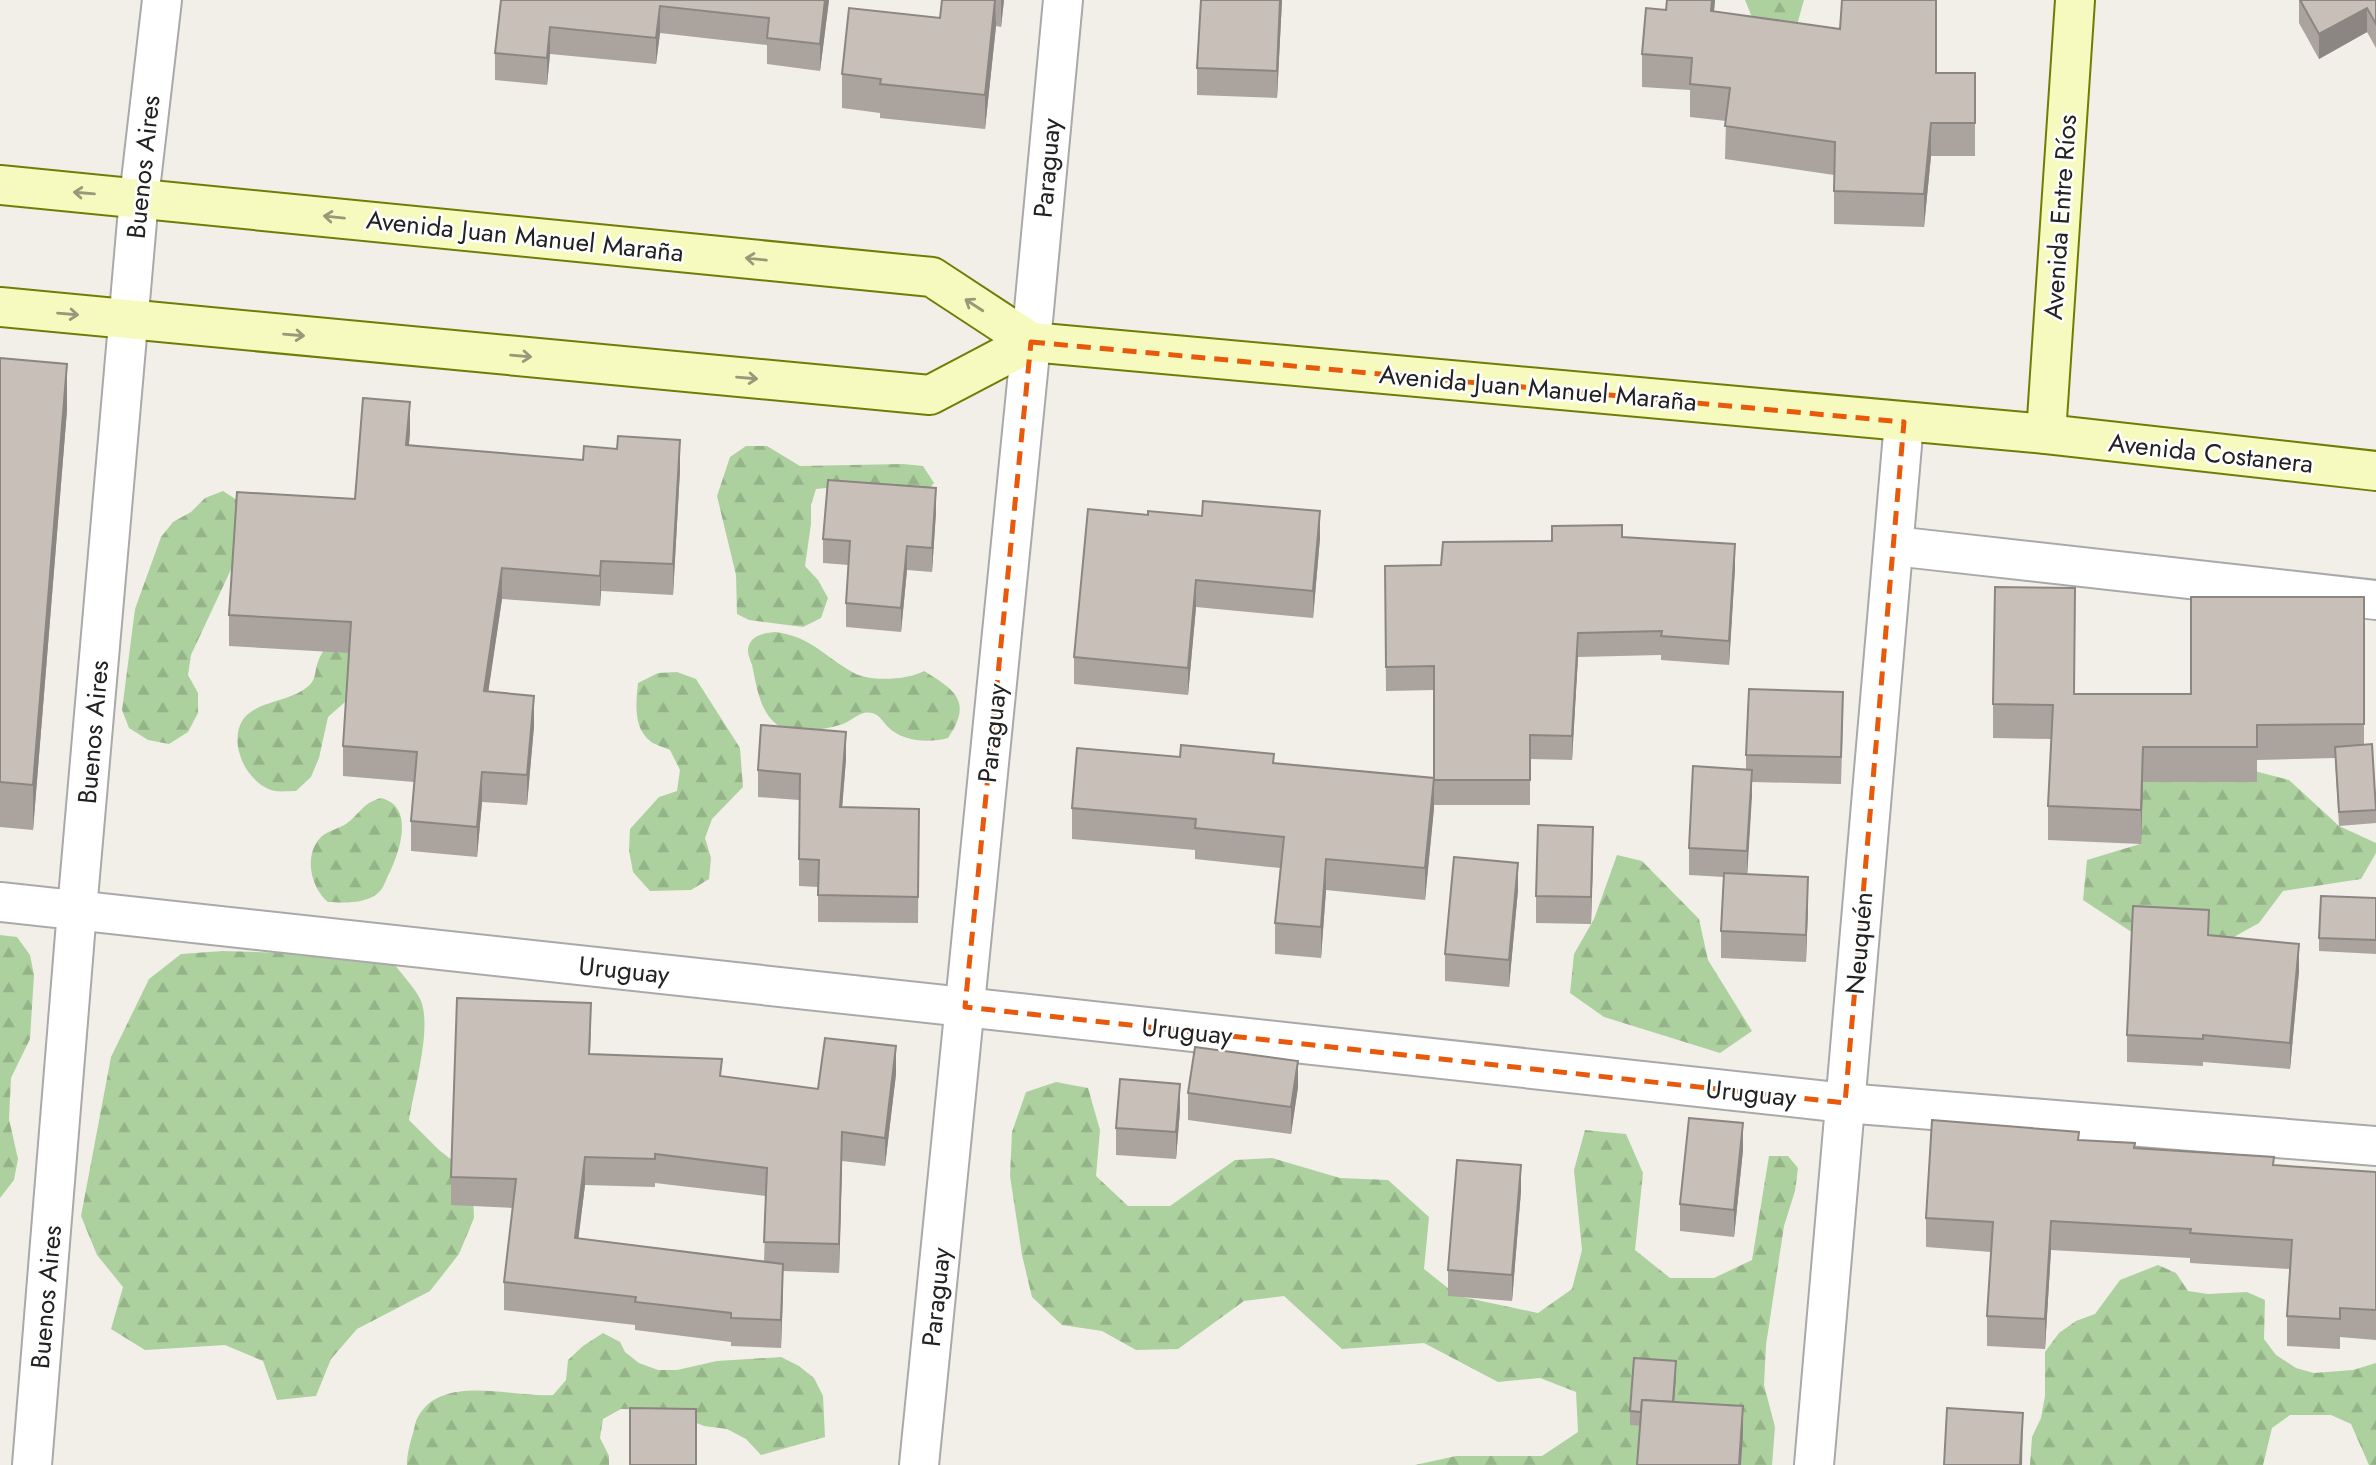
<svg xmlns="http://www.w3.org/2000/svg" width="2376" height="1465" viewBox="0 0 2376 1465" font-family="Jost,sans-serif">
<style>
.forest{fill:url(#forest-firs)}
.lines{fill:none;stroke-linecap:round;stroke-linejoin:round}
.street-casing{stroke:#a9a9a9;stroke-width:42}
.secondary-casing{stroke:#707d05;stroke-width:42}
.street{stroke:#fff;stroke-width:38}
.secondary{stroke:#f7fabf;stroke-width:38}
.wall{fill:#aba49e;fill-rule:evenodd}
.shaded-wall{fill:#8b8681}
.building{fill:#c7bfb8;stroke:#8b8681;stroke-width:2}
.oneway{stroke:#979978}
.marked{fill:none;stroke:#e8590c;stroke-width:5;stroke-dasharray:14 9;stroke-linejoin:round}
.labels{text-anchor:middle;stroke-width:5;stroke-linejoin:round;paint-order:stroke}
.street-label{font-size:26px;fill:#222;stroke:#fff}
</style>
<defs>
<pattern id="forest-firs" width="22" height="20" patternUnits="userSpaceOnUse" patternTransform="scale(1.75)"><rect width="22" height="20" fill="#add19e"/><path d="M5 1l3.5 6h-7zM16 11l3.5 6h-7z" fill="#95b388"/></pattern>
</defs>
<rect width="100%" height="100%" fill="#f2efe9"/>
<g class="forest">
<path d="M1745,0H1804L1793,39L1755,25Z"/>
<path d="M746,446H767L800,466L903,464L923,466L934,483L920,500L837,487L816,489L811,505V524L805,566L818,580L828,598L821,618L803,627L749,620L737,614L736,575L717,496L730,457Z"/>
<path d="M223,491L240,502L234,563L191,655L188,675L198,693V713L188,732L169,744L148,740L129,728L122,710L135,609L161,537L173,522L191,512L205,498Z"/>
<path d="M776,632C814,638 823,656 854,673C870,682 908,680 924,671C955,690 973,701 948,738C929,743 903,742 888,727C883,722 880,715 872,713C861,710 853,720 843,724C828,729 801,734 785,729C760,719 757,687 752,665C750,659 746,652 749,645C753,634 766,633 776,632Z"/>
<path d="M343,641L384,697L345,702L328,717L319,758L311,777L296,791C290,791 281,792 275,791C248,785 228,746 242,721C255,699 296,703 312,682C316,677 315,668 318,662C320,655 325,649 328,643Z"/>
<path d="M677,672L696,679L740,748L743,787L712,819L705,838L711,858L709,879L691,890L650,891L633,872L629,850L630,829L659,797L677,791L680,770L670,750C664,747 655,745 650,741C633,727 636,703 638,683L658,673Z"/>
<path d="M2153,769H2247L2289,780L2339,826L2376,843V853L2361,879L2283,891L2259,923L2223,943L2133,933L2083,900L2087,860L2140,844L2125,796Z"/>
<path d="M381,798C414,806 401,849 390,872C386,878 385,886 380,891C369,904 344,903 328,902C311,888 303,855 321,837C327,831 338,829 346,824C360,814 362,803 381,798Z"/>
<path d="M1617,855L1642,861L1699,919L1708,960L1752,1031L1720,1053L1604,1017L1570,993L1574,954L1594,919Z"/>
<path d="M0,935L17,937L30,955L34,975L30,1039L11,1078L9,1119L18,1159L14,1180L0,1198Z"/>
<path d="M223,951L354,955L395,965C403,976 416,989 421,1001C432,1029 414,1089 409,1120L439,1150L472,1176L474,1218L459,1254L430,1291L357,1329L331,1359L316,1396L277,1400L263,1361L225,1345L145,1350L111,1329L123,1287L97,1255L81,1216L111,1057L149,979L181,954Z"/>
<path d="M1056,1082L1088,1088L1100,1130L1096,1176L1128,1206H1170L1235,1160L1272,1158L1340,1178L1388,1180L1429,1217L1424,1269L1458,1296L1538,1313L1572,1289L1582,1250L1574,1170L1585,1130L1626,1134L1643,1173L1635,1250L1670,1278H1714L1752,1260L1769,1156H1788L1798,1168L1795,1191L1784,1226L1766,1345L1764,1385L1775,1427L1772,1465H1415L1456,1456H1542L1578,1432L1576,1392L1540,1378L1498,1382L1424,1343L1342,1349L1284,1296L1244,1301L1178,1349L1136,1350L1102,1331L1062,1325L1032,1297L1022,1255L1010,1176L1012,1132L1026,1092Z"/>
<path d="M2158,1265L2176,1273L2188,1291L2208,1294L2247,1292L2265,1300L2264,1339L2276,1355L2296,1368L2314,1373L2353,1370L2376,1363V1465H2369L2351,1424L2331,1415H2290L2272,1428L2263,1465H2030L2032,1437L2041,1418L2045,1396V1352L2059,1333L2076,1321L2095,1314L2120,1280Z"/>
<path d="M603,1333L620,1342L625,1352L639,1363L658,1370H677L717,1361L781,1357L799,1366L814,1378L823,1396L825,1437L761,1455L746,1439L727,1429L704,1426L664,1410L621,1409L603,1419L600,1438L609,1456V1465H407C407,1454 410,1443 413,1433C415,1428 415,1421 418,1417C442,1373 513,1398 553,1395L566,1380L568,1360L583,1346Z"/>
</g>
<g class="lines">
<g class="street-casing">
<g id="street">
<path d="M1894,546L2376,600"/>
<path d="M0,902L1845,1103L2376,1146"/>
<path d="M32,1465L77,910L139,198L162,0"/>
<path d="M919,1465L1031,342L1063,0"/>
<path d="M1814,1465L1904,422"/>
</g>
</g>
<g class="secondary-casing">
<g id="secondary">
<path d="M0,185L932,277L1031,342L2046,434L2376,471"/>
<path d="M0,307L930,395L1031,342"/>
<path d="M2046,434L2075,0"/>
</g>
</g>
<use href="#street" class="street"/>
<use href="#secondary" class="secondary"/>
</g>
<g class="wall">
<path d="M501,0H829L820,71L767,64V45L660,33L656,64L550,54L547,85L495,80V53Z"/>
<path d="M942,0H1004L1001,27L996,26L985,129L880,118V113L842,108V74L940,18Z"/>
<path d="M1282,0L1277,98L1197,95V68Z"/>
<path d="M1667,0H1715L1714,11L1936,73H1975V156H1931L1924,227L1834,224V175L1725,159L1726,121L1690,117V90L1642,87V54L1666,10Z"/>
<path d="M2299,0H2376V48L2367,32L2319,59L2299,23Z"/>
<path d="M0,358L67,410L33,830L0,827Z"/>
<path d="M410,432L409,445L680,470L673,595L601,591L600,606L502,599L488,691L534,726L527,805L482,802L477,857L411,851V821L414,782L343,776V746L349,653L229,646V615L355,499Z"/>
<path d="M1088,509L1320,538L1313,618L1196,607L1188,695L1074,684V657Z"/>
<path d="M936,512L932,572L907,570L901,632L846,627V603L848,565L823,563V539Z"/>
<path d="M1622,537L1735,568L1729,665L1661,660V655L1578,657L1572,760L1530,759V805H1434L1425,900L1326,890L1321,958L1275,954V923L1280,868L1195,859V850L1072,839V808L1180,757L1274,763L1434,778V690L1386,691L1385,566L1441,565L1552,541Z"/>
<path d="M2364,597V745L2376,798V823L2339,826L2335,758L2257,760V782H2143L2141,844L2048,840V806L2051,739L1993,738V704L2074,694H2191Z"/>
<path d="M1843,719L1841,784L1752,782L1747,874L1808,904L1806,962L1721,958V931L1724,877L1689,875V848L1746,769V755Z"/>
<path d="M846,759L842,807L919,809L918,923L818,922V887L799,886V800L758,797V770Z"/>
<path d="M1593,854L1591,924L1536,923V896Z"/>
<path d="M1518,890L1509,987L1445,981V954Z"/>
<path d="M2376,898V954L2319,951V938Z"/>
<path d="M2209,935L2299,971L2290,1069L2203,1062V1066L2127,1062V1035Z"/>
<path d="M591,1031L590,1054L722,1077L818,1089L896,1074L885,1166L842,1161L839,1273L783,1271L781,1348L731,1346V1342L635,1330V1325L504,1310V1282L513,1208L451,1205V1177ZM655,1183L766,1196L764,1262L578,1239L585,1185L655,1187Z"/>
<path d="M1298,1087L1291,1134L1188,1120V1093Z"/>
<path d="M1180,1110L1176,1159L1116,1155V1128Z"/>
<path d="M2079,1140L2135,1148L2274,1165L2376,1172V1340L2340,1337V1349L2287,1346V1316L2290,1269L2190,1263V1258L2051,1250L2045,1349L1987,1346V1316L1991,1252L1926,1247V1218Z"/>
<path d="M1743,1150L1734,1237L1680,1231V1204Z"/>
<path d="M1521,1191L1512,1301L1448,1296V1270Z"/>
<path d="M1676,1375L1674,1402L1743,1433L1630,1425V1411Z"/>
</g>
<g class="shaded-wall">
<path d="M825,0H829L820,71V44Z"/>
<path d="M995,0L996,26L985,129V95Z"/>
<path d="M1001,0H1004L1001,27Z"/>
<path d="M1280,0H1282L1277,98V71Z"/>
<path d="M1712,0H1715L1711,44V11Z"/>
<path d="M660,6V33L656,64V38Z"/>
<path d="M2367,8V32L2319,59V34Z"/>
<path d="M550,27V54L547,85V58Z"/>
<path d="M1931,123V156L1924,227V194Z"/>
<path d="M67,364V410L33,830V785Z"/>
<path d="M410,402V432L406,475V445Z"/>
<path d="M680,440V470L673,595V564Z"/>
<path d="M936,488V512L932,572V548Z"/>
<path d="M1320,511V538L1313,618V591Z"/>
<path d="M1735,544V568L1729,665V641Z"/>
<path d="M907,546V570L901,632V608Z"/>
<path d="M601,561V591L600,606V576Z"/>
<path d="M502,568V599L484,721V691Z"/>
<path d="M1196,580V607L1188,695V668Z"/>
<path d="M1578,633V657L1572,760V736Z"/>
<path d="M534,696V726L527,805V775Z"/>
<path d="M846,732V759L840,834V807Z"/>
<path d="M2143,747V782L2141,844V810Z"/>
<path d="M1752,770V796L1747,878V851Z"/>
<path d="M482,772V802L477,857V827Z"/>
<path d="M1434,778V809L1425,900V868Z"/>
<path d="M1593,827V854L1591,924V897Z"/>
<path d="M1326,859V890L1321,958V927Z"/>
<path d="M1518,863V890L1509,987V960Z"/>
<path d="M1808,877V904L1806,962V935Z"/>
<path d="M2299,944V971L2290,1069V1043Z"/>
<path d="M896,1046V1074L885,1166V1138Z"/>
<path d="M1298,1061V1087L1291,1134V1107Z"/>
<path d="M1180,1084V1110L1176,1159V1132Z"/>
<path d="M1743,1123V1150L1734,1237V1210Z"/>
<path d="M842,1132V1161L839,1273V1244Z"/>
<path d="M585,1157V1185L575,1267V1238Z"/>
<path d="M1521,1165V1191L1512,1301V1275Z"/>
<path d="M2051,1221V1250L2045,1349V1319Z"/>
<path d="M783,1264V1292L781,1348V1320Z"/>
<path d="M1676,1361V1375L1672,1428V1414Z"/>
<path d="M1743,1406V1433L1741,1465H1739Z"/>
<path d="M2023,1413L2022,1465H2020Z"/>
</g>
<g class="building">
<path d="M501,0H825L820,44L767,38L769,18L660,6L656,38L550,27L547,58L495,53Z"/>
<path d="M942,0H995L985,95L880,84L881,79L842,74L849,8L940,18Z"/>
<path d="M1201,0H1280L1277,71L1197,68Z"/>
<path d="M1667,0H1712L1711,11L1840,29L1842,0H1936V73H1975V123H1931L1924,194L1834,191L1835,142L1725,126L1730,88L1690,84L1692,58L1642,54L1646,8L1666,10Z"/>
<path d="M2300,0H2376V24L2367,8L2319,34Z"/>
<path d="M0,358L67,364L33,785L0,782Z"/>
<path d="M363,398L410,402L406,445L583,460L584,446L617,449L618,436L680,440L673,564L601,561L600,576L502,568L484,691L534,696L527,775L482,772L477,827L411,821L417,752L343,746L351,622L229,615L237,492L355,499Z"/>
<path d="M828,480L936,488L932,548L907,546L901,608L846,603L850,541L823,539Z"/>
<path d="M1203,501L1320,511L1313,591L1196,580L1188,668L1074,657L1088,509L1148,515V511L1202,516Z"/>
<path d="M1622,525V537L1735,544L1729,641L1661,636L1662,631L1578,633L1572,736L1530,735V780H1434V666L1386,667L1385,566L1441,565L1443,542L1552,541V526Z"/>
<path d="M1995,587L2075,588L2074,694H2191V597H2364V724L2257,725V747H2143L2141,810L2048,806L2053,705L1993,704Z"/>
<path d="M1749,689L1843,692L1841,757L1746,755Z"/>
<path d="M761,725L846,732L840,807L919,809L918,897L818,895L819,860L799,859L800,774L758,770Z"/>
<path d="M2372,744L2376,810L2339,812L2335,747Z"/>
<path d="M1181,745L1274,754L1273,763L1434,778L1425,868L1326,859L1321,927L1275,923L1284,837L1195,828L1196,819L1072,808L1077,748L1180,757Z"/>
<path d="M1693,766L1752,770L1747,851L1689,848Z"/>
<path d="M1538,825L1593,827L1591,897L1536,896Z"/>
<path d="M1454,857L1518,863L1509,960L1445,954Z"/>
<path d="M1724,873L1808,877L1806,935L1721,931Z"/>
<path d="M2321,896L2376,898V940L2319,938Z"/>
<path d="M2133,906L2209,910L2208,935L2299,944L2290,1043L2203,1035V1039L2127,1035Z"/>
<path d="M457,998L591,1003L589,1054L722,1059L720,1076L818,1089L825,1038L896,1046L885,1138L842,1132L839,1244L764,1242L767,1168L655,1154V1159L585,1157L575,1238L783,1264L781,1320L731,1318V1313L635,1302L636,1297L504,1282L516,1179L451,1177Z"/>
<path d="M1195,1047L1298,1061L1291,1107L1188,1093Z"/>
<path d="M1120,1079L1180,1084L1176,1132L1116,1128Z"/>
<path d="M1689,1118L1743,1123L1734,1210L1680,1204Z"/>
<path d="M1932,1120L2079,1132L2078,1140L2135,1143L2134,1148L2274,1157L2273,1165L2376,1172V1310L2340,1308V1319L2287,1316L2292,1240L2190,1233L2191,1229L2051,1221L2045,1319L1987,1316L1993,1222L1926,1218Z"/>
<path d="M1457,1160L1521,1165L1512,1275L1448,1270Z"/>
<path d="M1634,1358L1676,1361L1673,1402L1642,1400L1641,1412L1630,1411Z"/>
<path d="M1642,1400L1743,1406L1739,1465H1637Z"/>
<path d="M630,1408L696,1409V1465H630Z"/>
<path d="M1947,1408L2023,1413L2020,1465H1944Z"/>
</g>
<defs><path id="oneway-shaft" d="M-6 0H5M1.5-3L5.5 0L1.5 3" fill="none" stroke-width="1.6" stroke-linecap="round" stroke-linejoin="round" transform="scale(1.75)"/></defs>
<g class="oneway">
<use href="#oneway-shaft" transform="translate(84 193) rotate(-175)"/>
<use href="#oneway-shaft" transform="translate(334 217) rotate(-174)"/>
<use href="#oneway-shaft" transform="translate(756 259) rotate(-174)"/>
<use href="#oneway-shaft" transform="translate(974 305) rotate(-147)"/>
<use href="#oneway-shaft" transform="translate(68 314) rotate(5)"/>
<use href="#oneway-shaft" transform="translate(294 335) rotate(5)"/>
<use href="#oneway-shaft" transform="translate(521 356) rotate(5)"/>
<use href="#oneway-shaft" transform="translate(747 378) rotate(5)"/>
</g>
<path class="marked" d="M1031,342L1904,422L1845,1103L965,1007Z"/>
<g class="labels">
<g class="street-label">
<text transform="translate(143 167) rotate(-84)" y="9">Buenos Aires</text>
<text transform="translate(1047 168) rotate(-85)" y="9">Paraguay</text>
<text transform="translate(2060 217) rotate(-86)" y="9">Avenida Entre Ríos</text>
<text transform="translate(525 236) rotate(6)" y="9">Avenida Juan Manuel Maraña</text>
<text transform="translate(1538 388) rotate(5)" y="9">Avenida Juan Manuel Maraña</text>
<text transform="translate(2211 453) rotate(6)" y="9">Avenida Costanera</text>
<text transform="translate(93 732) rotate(-85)" y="9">Buenos Aires</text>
<text transform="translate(992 733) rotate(-84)" y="9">Paraguay</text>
<text transform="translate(1859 943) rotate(-85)" y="9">Neuquén</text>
<text transform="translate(624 970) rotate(6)" y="9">Uruguay</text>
<text transform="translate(1187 1031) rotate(6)" y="9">Uruguay</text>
<text transform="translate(1751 1093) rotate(6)" y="9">Uruguay</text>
<text transform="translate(46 1297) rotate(-85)" y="9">Buenos Aires</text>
<text transform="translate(936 1297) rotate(-84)" y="9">Paraguay</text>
</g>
</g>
</svg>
